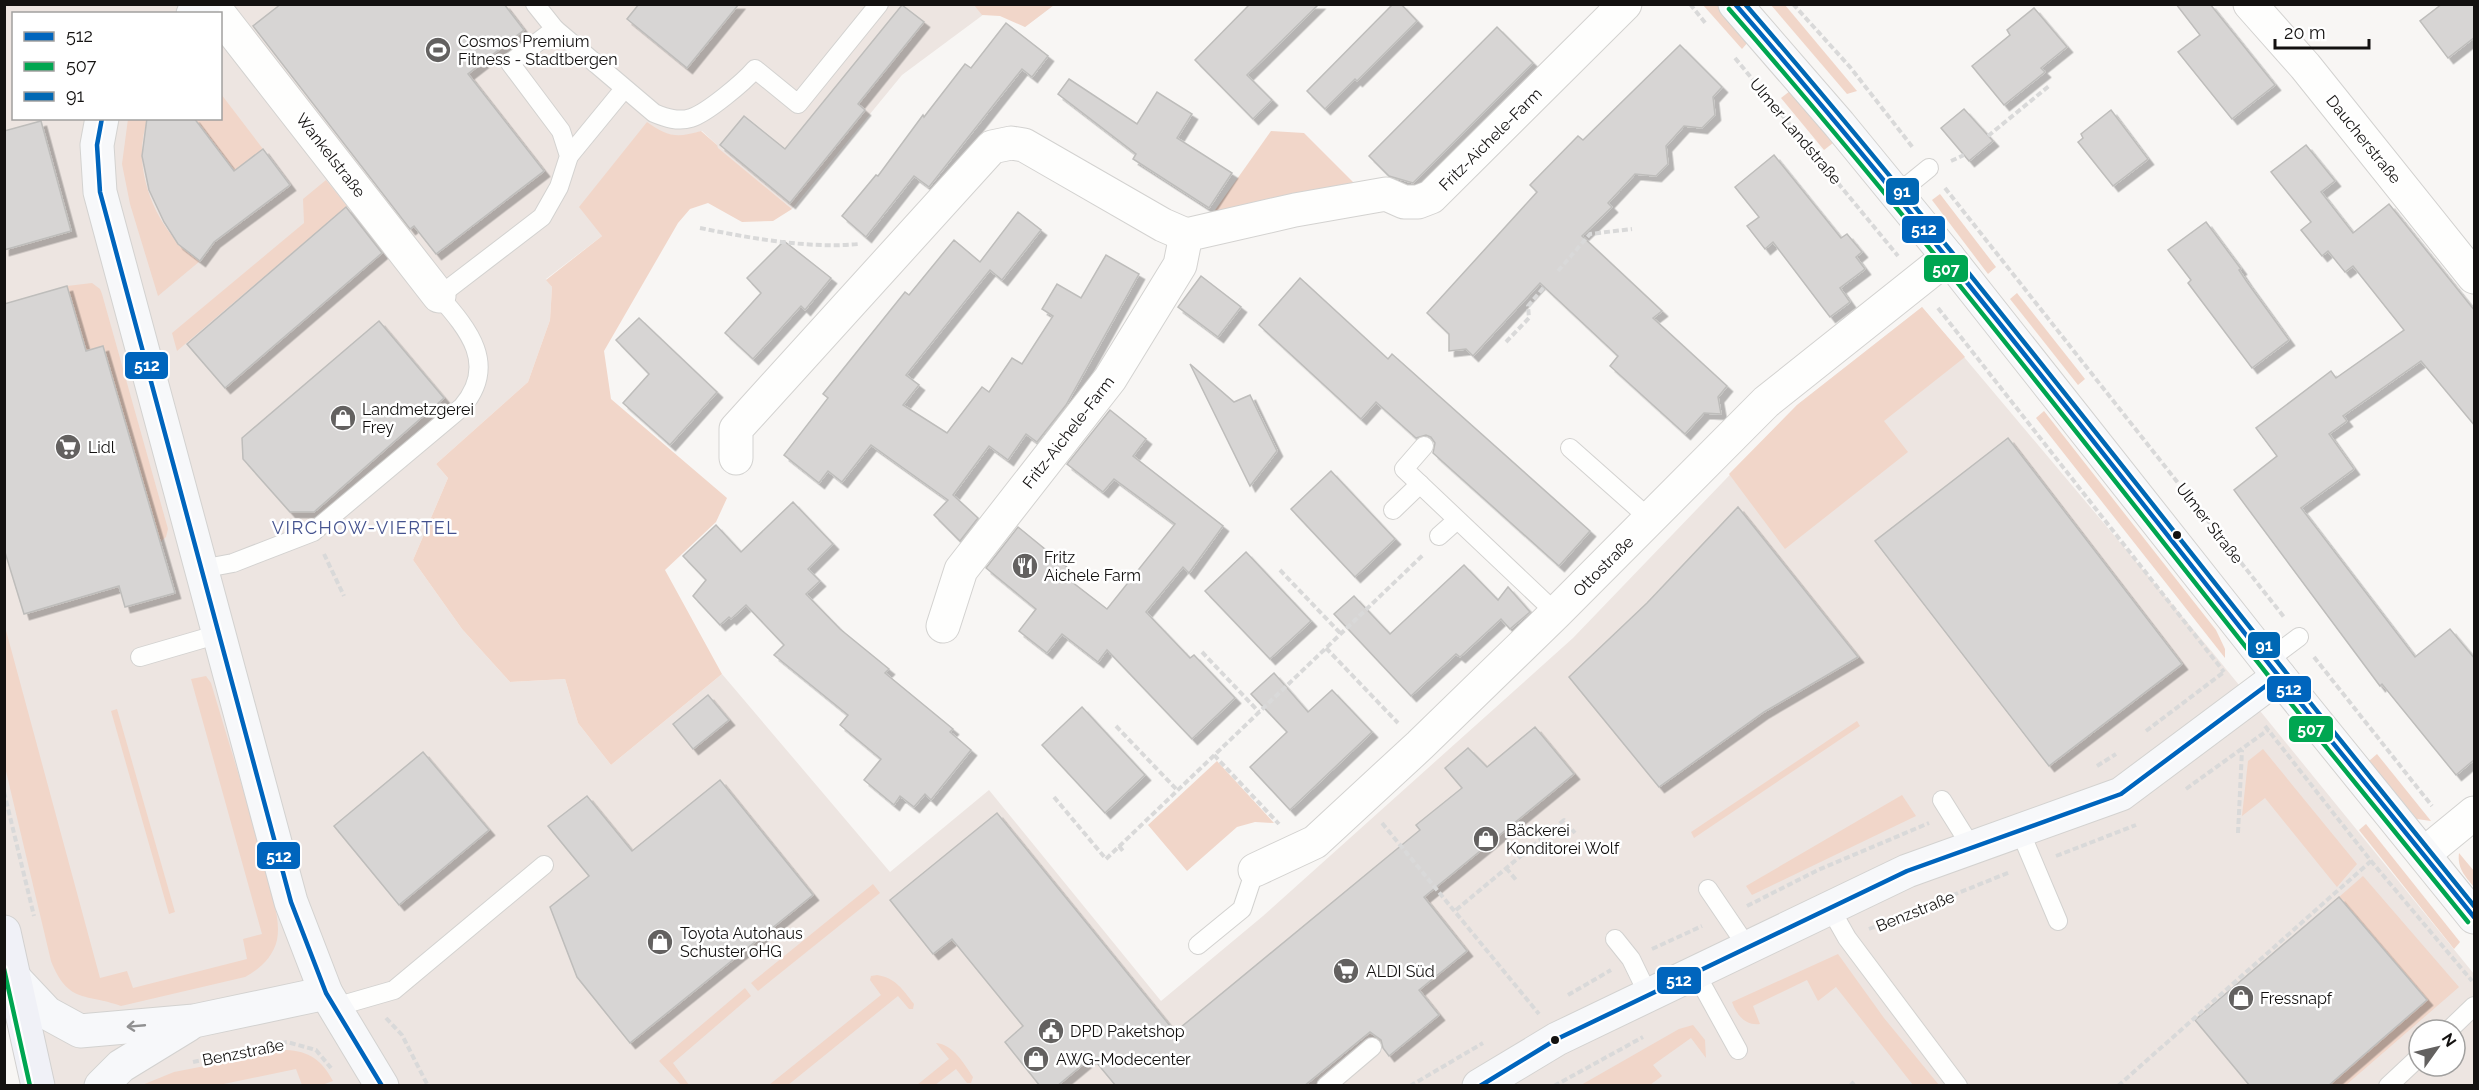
<svg xmlns="http://www.w3.org/2000/svg" width="2479" height="1090" viewBox="0 0 2479 1090" font-family="Raleway,sans-serif">
<style>
.built{fill:#ede5e1;fill-rule:evenodd}
.green{fill:#f1d6c9}
.building{fill:#d7d5d4;stroke:#bebdbb;stroke-width:1.5;filter:url(#shadow)}
.lines{fill:none;stroke-linecap:round;stroke-linejoin:round}
.lane-casing{stroke:#d3d2d0;stroke-width:20}
.street-casing{stroke:#d3d2d0;stroke-width:35}
.secondary-casing{stroke:#d3d2d0;stroke-width:35}
.primary-casing{stroke:#d2d1d0;stroke-width:35}
.path{stroke:#d9d9d9;stroke-width:4;stroke-dasharray:6 3;stroke-linecap:butt}
.lane{stroke:#fefefd;stroke-width:18}
.street{stroke:#fefefd;stroke-width:33}
.secondary{stroke:#f7f8fa;stroke-width:33}
.primary{stroke:#f0f1f7;stroke-width:33}
.bus-1-casing{stroke:#fff;stroke-width:9}
.bus-2-casing{stroke:#fff;stroke-width:9}
.bus-3-casing{stroke:#fff;stroke-width:9}
.bus-1{stroke:#0065bd;stroke-width:4.5}
.bus-2{stroke:#00a651;stroke-width:4.5}
.bus-3{stroke:#0068b4;stroke-width:4.5}
.oneway{stroke:#909091}
.bus-dot{fill:#131110;stroke:#fff;stroke-width:2}
.labels{text-anchor:middle;stroke-width:5;stroke-linejoin:round;paint-order:stroke}
.poi-label{font-size:16px;fill:#131110;stroke:#fff;text-anchor:start}
.street-label{font-size:16px;fill:#131110;stroke:#fff}
.neighbourhood-label{font-size:18px;letter-spacing:1.5px;fill:#45538f;stroke:#fff}
.line-badge{stroke:#fff;stroke-width:2}
.badge-label{font-size:16px;text-anchor:middle;font-weight:bold;fill:#fff}
</style>
<defs>
<filter id="shadow"><feDropShadow dx="5.5" dy="5.5" stdDeviation="0" flood-color="#0004"/></filter>
</defs>
<rect width="100%" height="100%" fill="#f8f6f4"/>
<path class="built" d="M4,5H1054L1025,27L995,6L902,75L792,209L717,148V145L702,131L682,137L662,133L647,123L602,236L546,279L552,287L550,320L528,382L436,464L448,478L413,560L462,629L510,682L565,679L578,723L611,765L722,674L890,872L989,790L1161,1001L1263,916L1573,638L1797,405L1922,307L2213,653L2474,974V1085H38L4,932ZM14,14H220V118H14ZM2419,1030H2455V1066H2419Z"/>
<g class="green">
<path d="M974,5V4L1054,5L1025,27L1000,16L982,15Z"/>
<path d="M1703,5H1717L1749,41L1742,49Z"/>
<path d="M1771,5H1785L1857,91L1847,94Z"/>
<path d="M1790,91L1833,143L1824,150L1781,98Z"/>
<path d="M221,94L263,149L234,171L194,119L220,118Z"/>
<path d="M128,119H148C129,168 157,234 200,261L158,296L130,204L122,164Z"/>
<path d="M647,122C668,137 677,138 701,131L717,145L718,148L792,209L773,221L742,222L708,203L690,209L678,223L604,351L611,399L727,498L716,522L665,570L722,674L611,765L578,723L565,679L510,682L462,629L413,560L448,478L436,464L528,382L550,320L552,287L546,280L602,236L579,207Z"/>
<path d="M1271,131L1304,133L1357,186L1213,213Z"/>
<path d="M326,180L347,206L177,351L172,333L304,223L303,199Z"/>
<path d="M1940,194L1996,267L1988,274L1932,200Z"/>
<path d="M92,283L100,289L102,294L168,529L166,537L160,542L103,347L86,351L67,286Z"/>
<path d="M2017,293L2085,379L2078,385L2010,299Z"/>
<path d="M1922,307L1965,357L1884,421L1908,452L1785,549L1729,474L1797,405Z"/>
<path d="M2044,411L2216,630L2225,649V658L2036,418Z"/>
<path d="M4,623L100,978L127,971L133,988L247,959L243,939L262,934L191,679L206,676L211,683C230,747 251,812 267,877C272,897 281,920 277,940C273,957 260,969 245,977L121,1006C85,993 68,1004 51,961L5,767Z"/>
<path d="M117,709L175,912L169,914L111,711Z"/>
<path d="M1857,721L1860,726L1694,838L1691,832Z"/>
<path d="M2263,749L2357,864L2337,887L2265,798L2242,816L2248,761Z"/>
<path d="M2377,754L2431,821L2417,819L2369,761Z"/>
<path d="M1217,761L1274,823L1255,822L1237,827L1187,871L1148,825Z"/>
<path d="M1902,795L1916,816L1752,895L1746,886Z"/>
<path d="M2366,824L2460,942L2454,949L2359,830Z"/>
<path d="M2459,853L2474,871V887C2465,876 2457,868 2459,853Z"/>
<path d="M2363,876L2459,987L2346,1085L2328,1086L2427,1000L2339,897Z"/>
<path d="M873,884L880,893L758,991L751,983Z"/>
<path d="M1838,954L1884,1018L1939,1085H1913L1836,987L1818,1001L1807,980L1753,1006L1760,1024C1746,1026 1737,1016 1732,1002Z"/>
<path d="M877,975C896,978 903,990 914,1004L913,1009H909L898,996L788,1085H769L881,995L870,980L871,976Z"/>
<path d="M745,988L751,996L673,1063L689,1085H681L659,1061Z"/>
<path d="M1693,1025L1705,1040L1706,1058L1691,1038L1653,1065L1662,1076L1650,1085H1581L1679,1029Z"/>
<path d="M936,1043C953,1044 964,1064 973,1077L971,1083H967L956,1069L935,1085H917L949,1059Z"/>
<path d="M286,1050C309,1051 322,1060 333,1081L322,1085H302L296,1069L219,1085H142L174,1072Z"/>
</g>
<g class="building">
<path d="M281,4H504L524,30L468,74L544,171L436,254L414,226L410,229L253,26Z"/>
<path d="M639,4H739L687,68L627,19Z"/>
<path d="M1250,4H1319L1247,75L1272,100L1253,119L1195,60Z"/>
<path d="M1393,4H1401L1417,21L1357,81L1355,79L1325,109L1307,91Z"/>
<path d="M2176,4H2210L2275,85L2232,119L2178,52L2200,35Z"/>
<path d="M2442,4H2475V37L2448,58L2420,21Z"/>
<path d="M902,5L924,22L858,104L865,110L790,203L720,145L744,116L785,149Z"/>
<path d="M2034,8L2067,47L2041,68L2045,72L2004,105L1972,66L2010,35L2007,30Z"/>
<path d="M1006,23L1048,56L1032,77L1022,69L929,187L914,176L866,237L842,216L876,175L878,176L923,115L924,117L965,64L971,68Z"/>
<path d="M1497,27L1533,63L1413,183L1389,176L1369,156Z"/>
<path d="M1680,45L1722,87L1713,97L1715,115L1702,128L1684,126L1666,146L1668,164L1656,176L1635,174L1608,203L1612,207L1582,236L1662,311L1653,318L1727,386L1718,397L1721,414L1704,413L1685,434L1610,366L1618,356L1540,283L1473,356L1466,349L1449,351V334L1427,313L1537,192L1530,185L1578,136L1583,140Z"/>
<path d="M1069,79L1137,124L1157,92L1192,114L1177,138L1232,173L1209,208L1133,159L1136,154L1058,94Z"/>
<path d="M1964,109L1993,141L1969,161L1941,128Z"/>
<path d="M2111,110L2148,159L2113,186L2078,142L2083,138L2081,134Z"/>
<path d="M147,118H194L234,171L263,149L290,185L214,242L200,261L178,244L164,222L149,190L142,156Z"/>
<path d="M41,121L71,231L4,250V131Z"/>
<path d="M2306,145L2335,181L2321,192L2353,233L2389,204L2475,311V426L2421,361L2343,416L2347,421L2329,434L2354,469L2301,508L2415,657L2450,629L2475,659V759L2456,775L2382,684L2380,686L2234,490L2277,456L2256,428L2331,371L2336,378L2404,330L2353,266L2345,272L2328,251L2322,256L2301,230L2311,222L2271,172Z"/>
<path d="M1774,155L1841,238L1847,234L1862,252L1856,257L1865,269L1840,288L1850,302L1830,317L1773,242L1765,249L1747,226L1759,217L1735,187Z"/>
<path d="M346,207L382,253L225,388L187,344Z"/>
<path d="M1018,212L1041,230L1002,280L990,270L906,375L919,385L903,405L947,433L982,387L989,392L1012,358L1022,364L1053,316L1042,309L1057,284L1081,298L1106,255L1139,274L1066,405L1037,442L1026,434L1008,460L989,446L953,495L978,518L960,541L934,515L948,500L871,445L842,482L828,471L819,483L784,455L828,398L823,394L905,292L909,295L954,240L980,262Z"/>
<path d="M2206,222L2241,269L2239,270L2247,282L2289,340L2252,368L2188,283L2191,280L2168,250Z"/>
<path d="M784,241L831,278L805,310L801,306L753,359L725,333L761,293L747,278Z"/>
<path d="M1201,276L1241,307L1218,337L1178,307Z"/>
<path d="M1300,278L1388,359L1392,354L1590,531L1559,566L1433,453L1435,443L1431,437L1426,435L1416,438L1376,402L1361,419L1259,325Z"/>
<path d="M67,286L86,351L103,346L175,593L125,607L119,586L24,614L4,549V304Z"/>
<path d="M639,318L717,392L670,445L623,403L649,374L616,340Z"/>
<path d="M379,321L444,398L314,512H290L243,459L242,438Z"/>
<path d="M1190,364L1234,402L1250,395L1277,451L1250,486Z"/>
<path d="M1110,410L1146,439L1133,456L1223,526L1189,573L1183,567L1146,612L1190,658L1194,655L1235,698L1192,739L1107,650L1098,662L1062,634L1047,653L1019,631L1036,609L986,568L1018,527L1068,568L1063,575L1107,609L1175,524L1114,479L1103,492L1067,464Z"/>
<path d="M2008,438L2182,664L2049,766L1875,541Z"/>
<path d="M1331,471L1395,539L1355,577L1291,509Z"/>
<path d="M793,502L833,544L808,569L820,581L806,594L840,629L889,669L885,673L953,729L950,732L971,750L931,800L925,794L914,807L900,796L894,805L864,780L881,759L840,725L848,715L774,655L784,645L746,605L731,619L729,617L720,625L693,596L706,580L683,556L716,525L741,552Z"/>
<path d="M1738,507L1858,657L1764,712L1659,787L1569,677L1647,603Z"/>
<path d="M1246,552L1311,621L1270,659L1205,591Z"/>
<path d="M1464,565L1498,600L1508,587L1530,612L1510,629L1501,619L1460,657L1456,654L1411,696L1334,614L1354,596L1390,634Z"/>
<path d="M1274,673L1308,712L1332,690L1372,732L1290,810L1250,767L1287,732L1251,694Z"/>
<path d="M708,695L729,720L693,749L673,724Z"/>
<path d="M1082,707L1145,775L1105,813L1042,745Z"/>
<path d="M1535,727L1574,774L1424,897L1467,951L1419,990L1439,1015L1389,1056L1383,1048L1381,1040L1370,1032L1304,1086H1116L1092,1057L1057,1086H1040L1005,1042L1023,1026L952,939L933,954L890,900L997,813L1175,1032L1420,830L1416,825L1462,788L1445,768L1468,748L1487,767Z"/>
<path d="M423,752L489,830L399,905L334,826Z"/>
<path d="M720,780L813,895L630,1043L577,977L550,907L589,876L548,826L587,796L632,851Z"/>
<path d="M2339,897L2427,1000L2328,1086H2250L2195,1020Z"/>
</g>
<g class="lines">
<g class="lane-casing">
<g id="lane">
<path d="M555,29L654,113C666,118 678,122 691,118C707,113 744,82 755,69L798,104L879,4"/>
<path d="M569,156L624,89"/>
<path d="M1897,194L1929,168"/>
<path d="M1424,446L1404,469L1556,613"/>
<path d="M1570,448L1650,519"/>
<path d="M1393,510L1420,484"/>
<path d="M1439,536L1457,520"/>
<path d="M201,569L233,563L313,532L462,407C498,365 469,330 439,296L542,217L559,187L569,156L561,131L510,63L555,29L535,4"/>
<path d="M140,657L219,634"/>
<path d="M2267,661L2299,637"/>
<path d="M1942,800L1972,848"/>
<path d="M2020,831L2058,921"/>
<path d="M1708,889L1748,948"/>
<path d="M1830,908L1847,938L1958,1086"/>
<path d="M1615,939L1631,959L1648,994"/>
<path d="M1198,945L1242,909L1255,870"/>
<path d="M1695,972L1738,1050"/>
<path d="M335,1007L394,990L544,865"/>
<path d="M2449,1030L2474,1006"/>
<path d="M1326,1086L1372,1047"/>
<path d="M2388,1086L2419,1057"/>
</g>
</g>
<g class="street-casing">
<g id="street">
<path d="M2250,4L2305,66L2474,277"/>
<path d="M220,15L439,296"/>
<path d="M736,458V429L992,147L1011,143L1024,145L1163,225L1186,235"/>
<path d="M943,626L961,570L1110,379L1180,265L1186,235L1295,210L1386,194L1404,202H1418L1431,197L1625,4"/>
<path d="M2424,854L2474,813"/>
<path d="M1255,870L1315,842L1420,745L1556,613L1766,402L1948,257"/>
</g>
</g>
<g class="secondary-casing">
<g id="secondary">
<path d="M1735,4L1839,124L1948,257L2279,676L2474,917"/>
<path d="M193,14L204,4"/>
<path d="M102,118L97,145L100,192L291,902L326,993L382,1086"/>
<path d="M15,979L47,1013L80,1031L194,1021L326,993"/>
<path d="M101,1086L121,1066L188,1025"/>
<path d="M1479,1086L1557,1039L1907,871L2121,794L2279,676"/>
</g>
</g>
<g class="primary-casing">
<path id="primary" d="M4,932L38,1086"/>
</g>
<g class="path">
<path d="M1690,4L1707,25"/>
<path d="M1793,4L1850,67L1914,149"/>
<path d="M1735,58L1898,256"/>
<path d="M1988,136L2049,86"/>
<path d="M1951,161L1964,155"/>
<path d="M1945,188L2284,617"/>
<path d="M700,228C750,238 808,249 859,244"/>
<path d="M1558,271L1590,234L1632,229"/>
<path d="M1938,308L2224,672"/>
<path d="M1506,342L1529,318L1528,306L1544,287"/>
<path d="M324,554L344,596"/>
<path d="M1280,570L1341,634"/>
<path d="M1326,648L1398,723"/>
<path d="M1202,652L1259,712"/>
<path d="M2314,657L2432,806"/>
<path d="M1116,726L1177,790"/>
<path d="M2265,726L2371,861L2472,981"/>
<path d="M2146,731L2224,672"/>
<path d="M1214,755L1279,824"/>
<path d="M2097,766L2116,754"/>
<path d="M2186,789L2268,730"/>
<path d="M4,792L34,916"/>
<path d="M1054,797L1106,859L1424,554"/>
<path d="M1382,823L1539,1014"/>
<path d="M2238,833L2242,750"/>
<path d="M1119,846L1123,851"/>
<path d="M2056,856L2136,825"/>
<path d="M1506,868L1517,881"/>
<path d="M1747,906L1818,870L1929,823"/>
<path d="M1456,910L1564,820L1575,833"/>
<path d="M1869,929L2010,872"/>
<path d="M1652,949L1702,926"/>
<path d="M1568,995L1611,970"/>
<path d="M386,1018L402,1035L428,1086"/>
<path d="M193,1062L287,1042L316,1050L331,1068"/>
<path d="M1410,1086L1483,1043"/>
<path d="M1554,1086L1643,1037"/>
<path d="M1850,1086L1854,1082"/>
<path d="M2118,1086L2371,861"/>
</g>
<use href="#lane" class="lane"/>
<use href="#street" class="street"/>
<use href="#secondary" class="secondary"/>
<use href="#primary" class="primary"/>
<g class="bus-1-casing">
<g id="bus-1">
<path d="M1735,4C1924,222 2099,449 2277,674C2342,755 2408,836 2474,917"/>
<path d="M102,118L97,145L100,192L291,902L326,993L382,1086"/>
<path d="M1480,1086L1557,1039L1907,871L2121,794L2279,676"/>
</g>
</g>
<g class="bus-2-casing">
<g id="bus-2">
<path d="M1729,9C1918,226 2093,454 2271,679C2336,760 2403,841 2468,922"/>
<path d="M4,969L30,1086"/>
</g>
</g>
<g class="bus-3-casing">
<path id="bus-3" d="M1745,4C1932,220 2106,447 2284,670C2347,749 2411,827 2474,906"/>
</g>
<use href="#bus-1" class="bus-1"/>
<use href="#bus-2" class="bus-2"/>
<use href="#bus-3" class="bus-3"/>
</g>
<defs><path id="oneway-shaft" d="M-6 0H5M1.5-3L5.5 0L1.5 3" fill="none" stroke-width="1.6" stroke-linecap="round" stroke-linejoin="round" transform="scale(1.5)"/></defs>
<use class="oneway" href="#oneway-shaft" transform="translate(136 1026) rotate(175)"/>
<defs>
<g id="stadium-disc" transform="scale(1.35)"><circle r="9.5" fill="#636160" stroke="#fff"/><path d="M0-5a6.5 5 0 1 0 0 10a6.5 5 0 1 0 0-10ZM-3.5-1.8h7v3.6h-7Z" fill="#fff"/></g>
<g id="shop-disc" transform="scale(1.35)"><circle r="9.5" fill="#636160" stroke="#fff"/><path d="M-5-2.5h2.3a2.7 3.5 0 0 1 5.4 0H5L5.5 6h-11ZM-1.5-2.5h3a1.5 2.3 0 0 0-3 0Z" fill="#fff"/></g>
<g id="supermarket-disc" transform="scale(1.35)"><circle r="9.5" fill="#636160" stroke="#fff"/><path d="M-6-5.5h2.5l.6 2H6L4.5 2H-2.5L-4.4-4H-6ZM-1.5 3.2a1.3 1.3 0 1 0 .1 0ZM3 3.2a1.3 1.3 0 1 0 .1 0Z" fill="#fff"/></g>
<g id="restaurant-disc" transform="scale(1.35)"><circle r="9.5" fill="#636160" stroke="#fff"/><path d="M-5-6h1v4h1v-4h1v4h1v-4h1v5L-1.5 .5V6h-2V.5L-5-1ZM5-6V6H3V1.5H1.5Q1.5-4 5-6Z" fill="#fff"/></g>
<g id="civic-disc" transform="scale(1.35)"><circle r="9.5" fill="#636160" stroke="#fff"/><path d="M-.6-6.5H3V-4.5H.6V-3L4-1V1h2V6H-6V1h2V-1L-.6-3ZM-1.2 2.5V6h2.4V2.5Z" fill="#fff"/></g>
</defs>
<g fill-rule="evenodd">
<use href="#stadium-disc" x="438" y="50"/>
<use href="#shop-disc" x="343" y="418"/>
<use href="#supermarket-disc" x="68" y="447"/>
<use href="#restaurant-disc" x="1025" y="566"/>
<use href="#shop-disc" x="1486" y="839"/>
<use href="#shop-disc" x="660" y="942"/>
<use href="#supermarket-disc" x="1346" y="971"/>
<use href="#shop-disc" x="2241" y="998"/>
<use href="#civic-disc" x="1051" y="1031"/>
<use href="#shop-disc" x="1036" y="1059"/>
</g>
<g class="bus-dot">
<circle cx="2177" cy="535" r="5"/>
<circle cx="1555" cy="1040" r="5"/>
</g>
<g class="labels">
<g class="poi-label">
<text x="458" y="47">Cosmos Premium<tspan x="458" dy="18">Fitness - Stadtbergen</tspan></text>
<text x="362" y="415">Landmetzgerei<tspan x="362" dy="18">Frey</tspan></text>
<text x="88" y="453">Lidl</text>
<text x="1044" y="563">Fritz<tspan x="1044" dy="18">Aichele Farm</tspan></text>
<text x="1506" y="836">Bäckerei<tspan x="1506" dy="18">Konditorei Wolf</tspan></text>
<text x="680" y="939">Toyota Autohaus<tspan x="680" dy="18">Schuster oHG</tspan></text>
<text x="1366" y="977">ALDI Süd</text>
<text x="2260" y="1004">Fressnapf</text>
<text x="1070" y="1037">DPD Paketshop</text>
<text x="1056" y="1065">AWG-Modecenter</text>
</g>
<g class="street-label">
<text transform="translate(1796 131) rotate(50)" y="6">Ulmer Landstraße</text>
<text transform="translate(1490 139) rotate(-45)" y="6">Fritz-Aichele-Farm</text>
<text transform="translate(2364 139) rotate(51)" y="6">Daucherstraße</text>
<text transform="translate(331 155) rotate(52)" y="6">Wankelstraße</text>
<text transform="translate(1068 432) rotate(-52)" y="6">Fritz-Aichele-Farm</text>
<text transform="translate(2210 523) rotate(52)" y="6">Ulmer Straße</text>
<text transform="translate(1603 566) rotate(-45)" y="6">Ottostraße</text>
<text transform="translate(1915 911) rotate(-22)" y="6">Benzstraße</text>
<text transform="translate(243 1052) rotate(-11)" y="6">Benzstraße</text>
</g>
<g class="neighbourhood-label">
<text x="365" y="534">VIRCHOW-VIERTEL</text>
</g>
</g>
<g class="line-badge">
<rect x="1885" y="177" width="35" height="29" rx="6" fill="#0068b4"/>
<rect x="1901" y="215" width="45" height="29" rx="6" fill="#0065bd"/>
<rect x="1923" y="254" width="46" height="29" rx="6" fill="#00a651"/>
<rect x="124" y="351" width="45" height="29" rx="6" fill="#0065bd"/>
<rect x="2247" y="631" width="34" height="28" rx="6" fill="#0068b4"/>
<rect x="2266" y="675" width="46" height="28" rx="6" fill="#0065bd"/>
<rect x="2288" y="715" width="46" height="28" rx="6" fill="#00a651"/>
<rect x="256" y="841" width="45" height="29" rx="6" fill="#0065bd"/>
<rect x="1656" y="966" width="46" height="29" rx="6" fill="#0065bd"/>
</g>
<g class="badge-label">
<text x="1902" y="197">91</text>
<text x="1924" y="235">512</text>
<text x="1946" y="275">507</text>
<text x="147" y="371">512</text>
<text x="2264" y="651">91</text>
<text x="2289" y="695">512</text>
<text x="2311" y="735">507</text>
<text x="279" y="862">512</text>
<text x="1679" y="986">512</text>
</g>
<rect width="2479" height="1090" fill="none" stroke="#131110" stroke-width="12"/>
<rect x="12" y="12" width="210" height="108" fill="#ffffff" stroke="#a1a09f" stroke-width="1.5"/>
<rect x="24" y="32" width="30" height="9" fill="#0065bd" stroke="#a1a09f" stroke-width="1.5"/>
<text x="66" y="42" font-size="18" fill="#131110">512</text>
<rect x="24" y="62" width="30" height="9" fill="#00a651" stroke="#a1a09f" stroke-width="1.5"/>
<text x="66" y="72" font-size="18" fill="#131110">507</text>
<rect x="24" y="92" width="30" height="9" fill="#0068b4" stroke="#a1a09f" stroke-width="1.5"/>
<text x="66" y="102" font-size="18" fill="#131110">91</text>
<g transform="translate(2437 1048) rotate(56)"><circle r="28" fill="#ffffff" stroke="#a1a09f" stroke-width="1.5"/>
<path d="M0-4.5L10 22L0 15L-10 22Z" fill="#636160"/>
<text y="-9" font-size="16" font-weight="bold" text-anchor="middle" fill="#131110">N</text>
</g>
<path d="M2275 39v9h94v-9" fill="none" stroke="#131110" stroke-width="3"/>
<text x="2284" y="39" font-size="18" fill="#131110" stroke="#ffffff" stroke-width="4.5" paint-order="stroke">20 m</text>
</svg>
